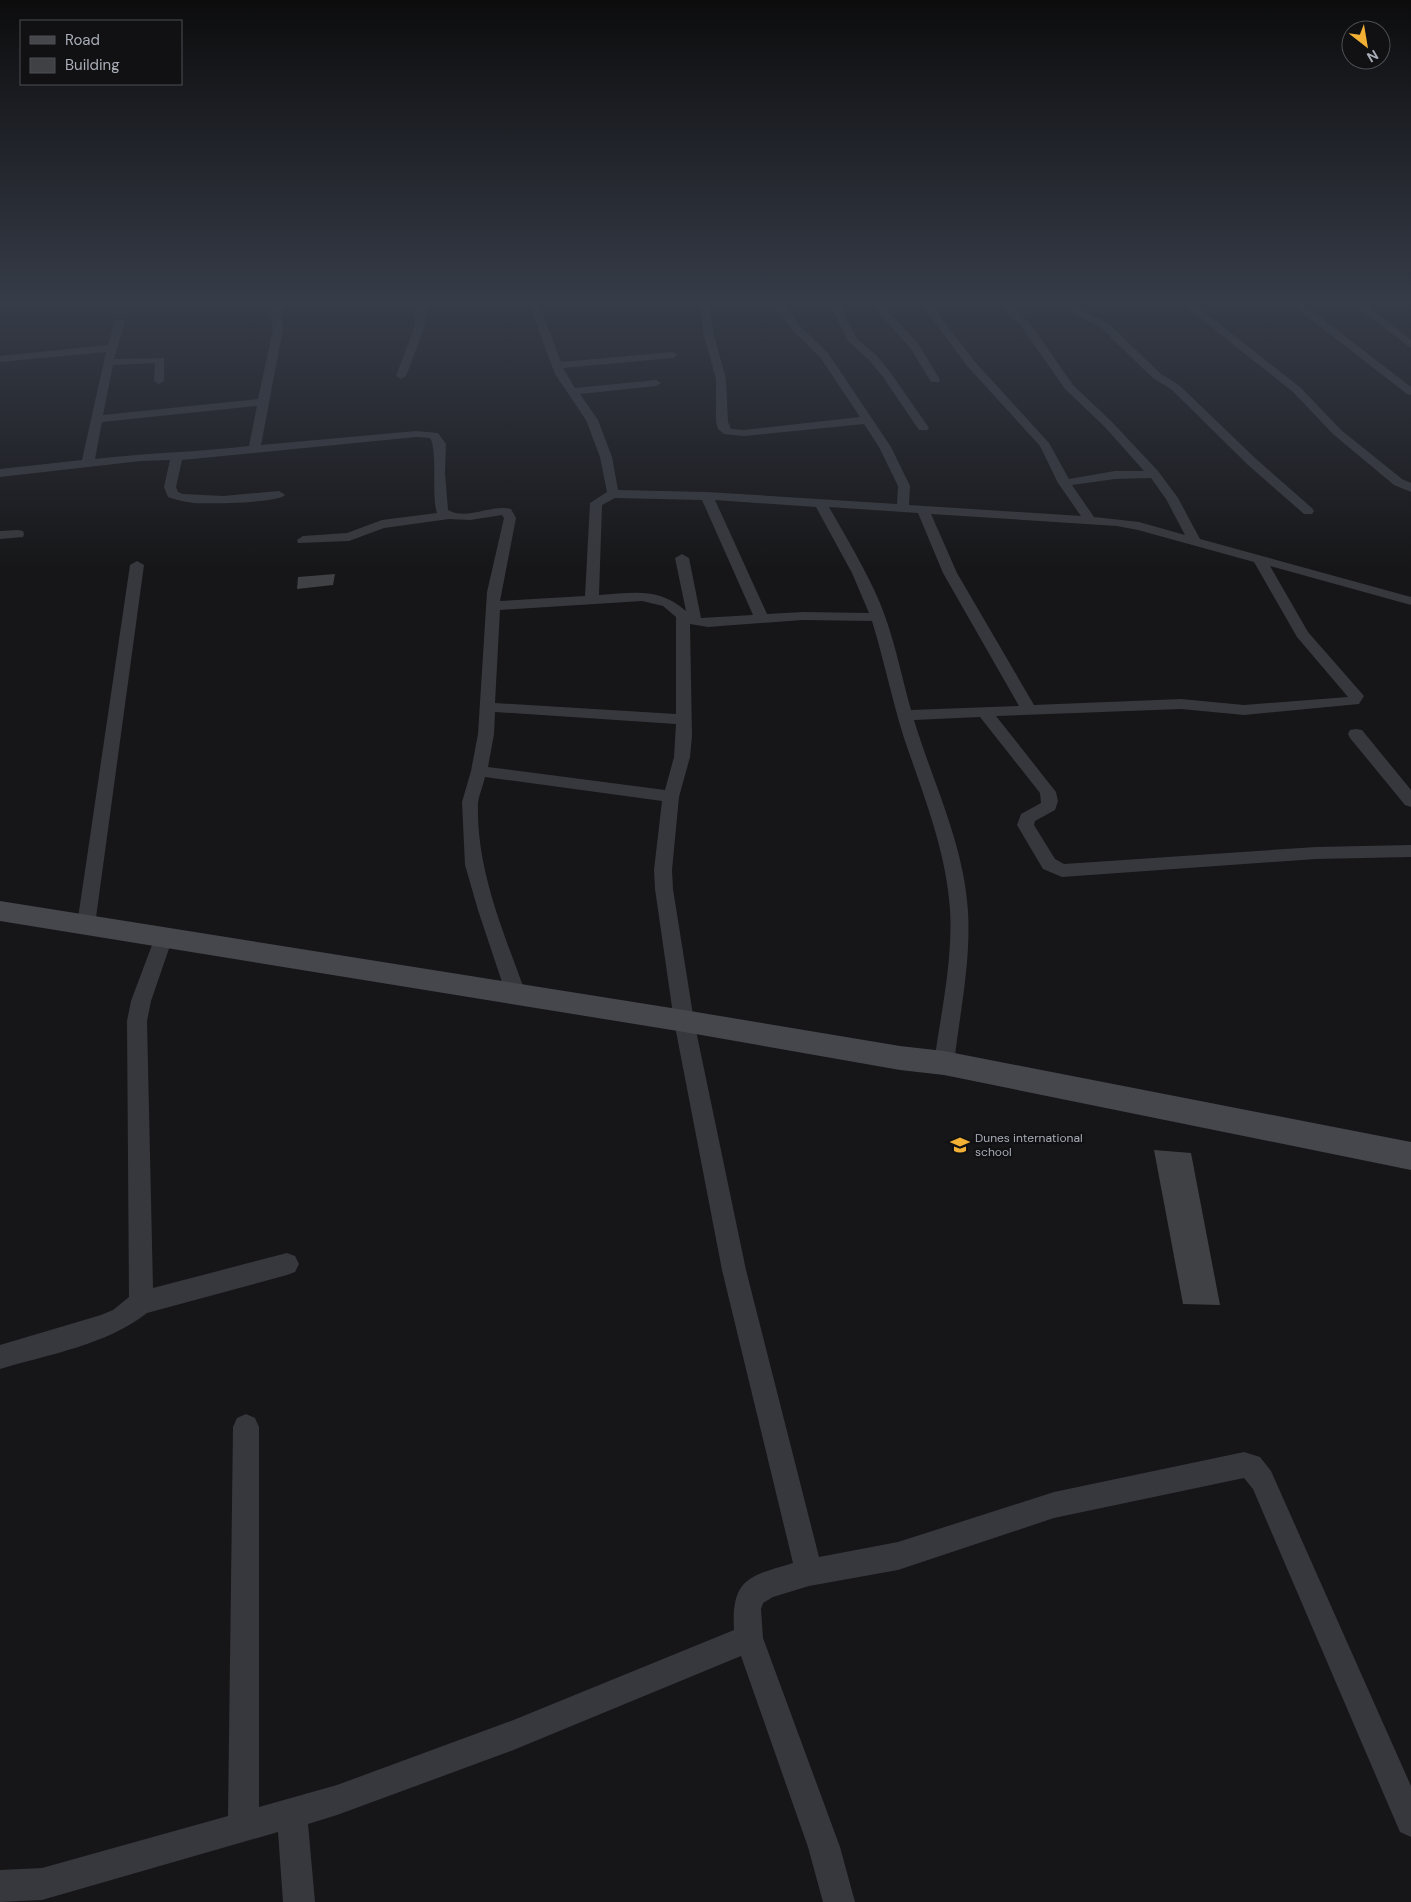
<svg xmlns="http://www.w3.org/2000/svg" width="1411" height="1902" viewBox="0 0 1411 1902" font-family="'DM Sans',sans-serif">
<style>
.building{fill:#404145}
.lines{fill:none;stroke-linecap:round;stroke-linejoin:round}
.minor{fill:#37383d;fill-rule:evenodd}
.secondary{fill:#45474d;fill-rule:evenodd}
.labels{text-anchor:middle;stroke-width:4.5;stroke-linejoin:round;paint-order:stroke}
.poi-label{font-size:12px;fill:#a8adb8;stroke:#111113;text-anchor:start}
</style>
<rect width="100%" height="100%" fill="#161618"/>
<g class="building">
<path d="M335,574L333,585L297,589L298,577Z"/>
<path d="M1154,1150L1191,1153L1220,1305L1183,1304Z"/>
</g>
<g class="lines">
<g class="minor">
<path d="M276,304H286L281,313L283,329L261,445L416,431L438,433L446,444L445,473L448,510C467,521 491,504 511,509L516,518L500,601L585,596L590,503L607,492L600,457L586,420L555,374L529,304H539L561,362L673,352L678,355L673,358L563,368L575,388L656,380L661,383L656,386L580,394L598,420L612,457L618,490L707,492L897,504L898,486L879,447L864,424L744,436L724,434L718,429L716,422V379L704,336L699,304H709L714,336L726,379L728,422L731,429L744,430L860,417L820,357L794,332L772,304H782L802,328L828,353L891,447L910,486L909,505L1081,516L1058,483L1040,446L968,367L921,304H931L976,363L1049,443L1069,479L1115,471H1144L1104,426L1065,389L1021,326L999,304H1010L1029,322L1073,385L1112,422L1158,471L1178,498L1200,539L1411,597V605L1270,566L1308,632L1364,696L1359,704L1244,715L1181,709L996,716L1056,792L1058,801L1055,810L1035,821L1034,825L1055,859L1064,864L1316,847L1411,845V857L1316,859L1062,877L1043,869L1017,825L1021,814L1041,803L1040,793L980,717L914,720C933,783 964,844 968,911C971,962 960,1012 954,1063L951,1069L944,1072L937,1069L934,1063C941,1012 953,961 950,909C946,850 923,794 904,738C892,700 884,660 872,621L803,620L708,627L690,624L692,736L690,757L679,797L672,870L673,889L694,1021L746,1270L819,1557L898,1542L1054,1492L1244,1452L1260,1457L1271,1471L1411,1786V1837L1400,1832L1253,1489L1244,1478L1054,1518L898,1570L809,1586L773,1597L763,1603L761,1609L763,1638L840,1847L855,1902H823L808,1847L741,1656L511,1751L337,1815L308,1824L315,1902H283L278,1832L42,1900L0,1902V1870L42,1868L228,1816L233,1427L237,1418L246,1414L255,1418L259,1427V1807L337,1785L511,1721L734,1630C731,1578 750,1576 793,1563L722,1270L674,1021L655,889L654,870L662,801L485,777C483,786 479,795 478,803C476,870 504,933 526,994L523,999L516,1002L509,999L506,994L478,910L465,865L462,802L471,771L478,734L487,592L504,518L502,515L470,520L449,519L384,528L349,541L298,543L297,540L303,536L347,533L382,520L437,513C431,495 438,450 430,438L416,437L182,460L176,487L178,492L183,494L223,496L279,491L285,495C278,503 208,504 194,503C185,502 176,500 168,497L164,487L170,460L141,461L0,477V469L82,460L106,352L0,362V356L108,345L115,321L120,318L125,321L114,359L164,358V381L159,384L154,381L155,363L113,365L103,415L258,399L273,329L271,313ZM257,406L249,446C197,452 146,453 95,459L102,422ZM1151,478L1166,499L1185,535L1139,522L1094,517L1072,485L1115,479ZM615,498L702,500L753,615L701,618L689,558L682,554L675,558L686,611C658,587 634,593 599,595L602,505ZM715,500L816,507L852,573L869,613L803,612L767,614ZM829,507L918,513L943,573L1019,706L911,710C901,674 894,637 880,603C866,570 847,539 829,507ZM931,514L1117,526L1138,530L1254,562L1297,637L1348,697L1244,705L1181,699L1034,705L957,573ZM642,601L663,606L676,617V714L495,703L500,610ZM495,712L676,724L674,757L665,790L488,767L494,734Z"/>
<path d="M417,304H427L424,328L406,376L401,379L396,376L414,328Z"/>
<path d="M830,304H840L856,338L877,356L890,372L929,428L927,430H919L883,377L869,360L848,341Z"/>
<path d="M871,304H882L919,345L940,380L939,382H931L911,349Z"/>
<path d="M1065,304H1076L1082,310L1109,324L1161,374L1179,385L1255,458L1312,508L1314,511L1312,514H1304L1247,464L1171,389L1153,378L1101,328L1076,314Z"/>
<path d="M1140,304H1151L1156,309L1154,311H1148Z"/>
<path d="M1182,304H1194L1301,388L1341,430L1402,479L1411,483V492L1394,485L1333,434L1293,392Z"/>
<path d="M1291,304H1303L1411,387V395L1407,394Z"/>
<path d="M1346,304H1360L1369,308L1411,340V348L1363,312Z"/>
<path d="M18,530L23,531L24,534L23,537L0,539V531Z"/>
<path d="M137,561L144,565L95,925L92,930L86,932L80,930L77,925L130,565Z"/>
<path d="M1356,729L1362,730L1411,790V807L1405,805L1350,738L1348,734L1350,730Z"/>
<path d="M164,930L171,932L173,937L151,1001L147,1021L153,1288L287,1253L295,1256L299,1264L295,1272L287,1275L147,1313C106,1345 50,1354 0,1369V1345L101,1315L113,1310L129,1297L127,1021L131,1001L155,937L157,932Z"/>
</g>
<path class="secondary" d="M0,901L684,1010L900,1046L944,1051L1411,1142V1170L944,1075L900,1070L684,1032L0,921Z"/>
</g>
<linearGradient id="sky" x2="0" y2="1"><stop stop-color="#0c0c0d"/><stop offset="0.53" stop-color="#363c48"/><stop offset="1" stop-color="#363c48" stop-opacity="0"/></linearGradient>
<rect width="1411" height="571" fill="url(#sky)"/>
<defs>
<g id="school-bare" transform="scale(1.5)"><path d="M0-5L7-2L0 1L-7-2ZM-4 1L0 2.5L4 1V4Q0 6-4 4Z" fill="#f2b134" stroke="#111113" stroke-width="2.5" paint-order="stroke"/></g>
</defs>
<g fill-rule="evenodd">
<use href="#school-bare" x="960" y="1145"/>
</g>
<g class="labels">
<g class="poi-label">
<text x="975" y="1142">Dunes international<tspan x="975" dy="14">school</tspan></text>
</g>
</g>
<rect x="20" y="20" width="162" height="65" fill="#111113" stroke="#4d4f55"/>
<rect x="30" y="36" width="25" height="8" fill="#45474d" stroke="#4d4f55"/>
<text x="65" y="45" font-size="15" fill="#a8adb8">Road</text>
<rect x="30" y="58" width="25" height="15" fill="#404145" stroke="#4d4f55"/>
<text x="65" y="70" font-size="15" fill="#a8adb8">Building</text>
<g transform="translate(1366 45) rotate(149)"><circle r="24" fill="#111113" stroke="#4d4f55"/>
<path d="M0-4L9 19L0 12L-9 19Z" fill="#f2b134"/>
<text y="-8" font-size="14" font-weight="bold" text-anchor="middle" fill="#a8adb8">N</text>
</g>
</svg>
